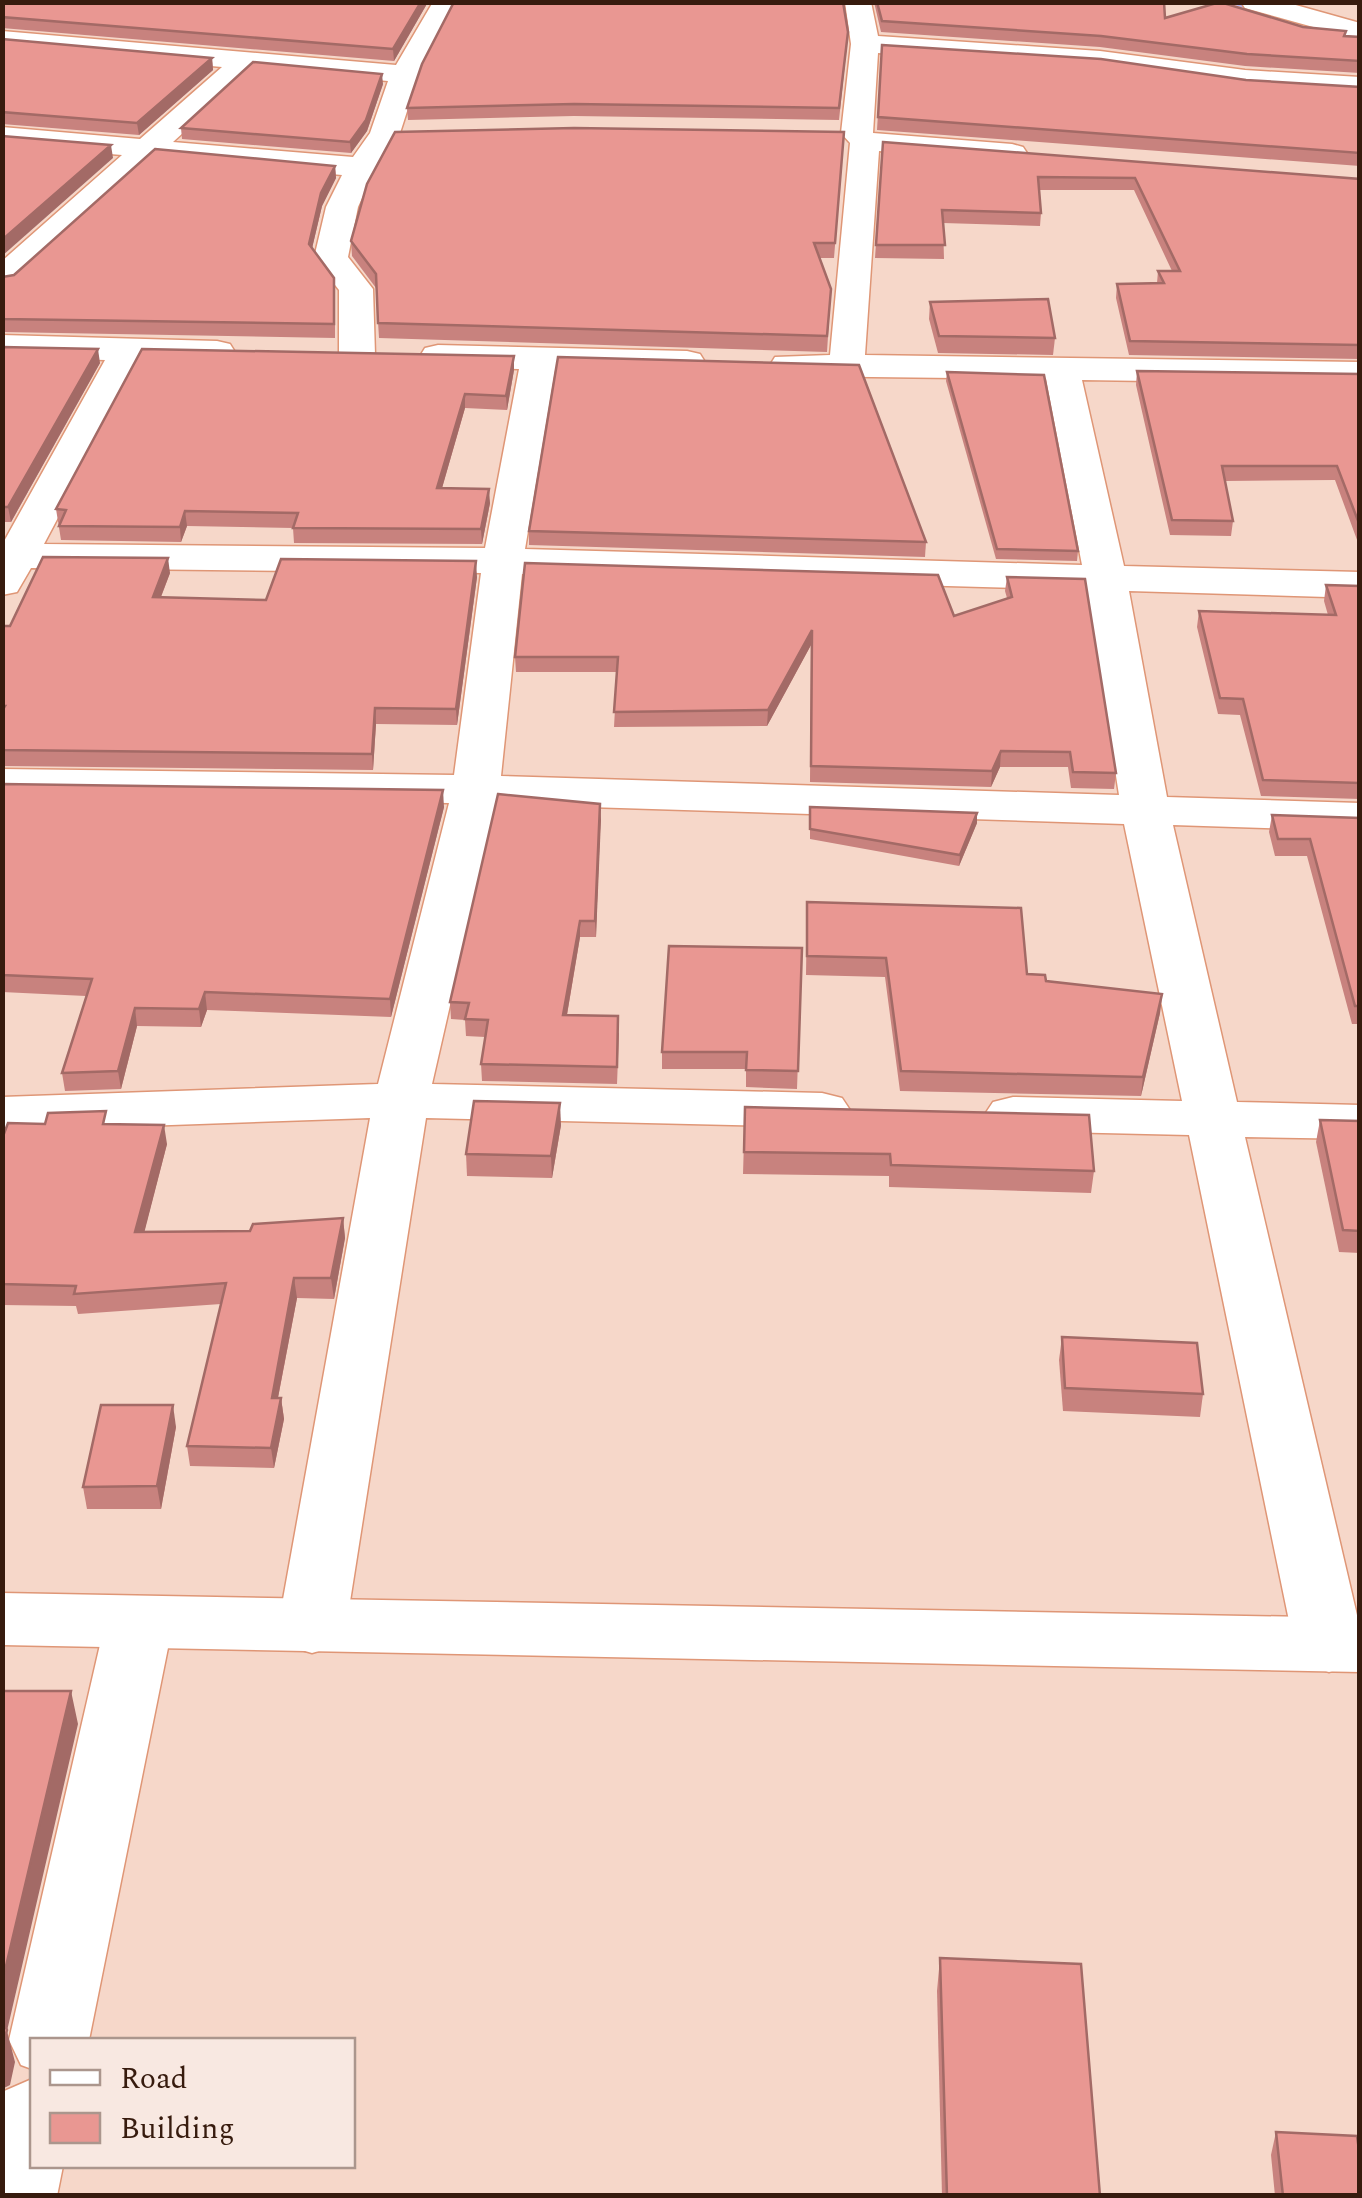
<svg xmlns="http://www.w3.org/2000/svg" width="1362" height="2198" viewBox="0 0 1362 2198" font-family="Spectral,serif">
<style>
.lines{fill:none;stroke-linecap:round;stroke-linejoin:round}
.stream{fill:#b3b3f0;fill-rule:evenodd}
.minor-casing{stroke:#df9676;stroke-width:3}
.tertiary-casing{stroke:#df9676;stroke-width:3}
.minor{fill:#fff;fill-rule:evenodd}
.tertiary{fill:#fff;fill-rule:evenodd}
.wall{fill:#c8827e}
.shaded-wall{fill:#a36a66}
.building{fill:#e99792;stroke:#a36a66;stroke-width:2.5}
</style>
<rect width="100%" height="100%" fill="#f6d7c9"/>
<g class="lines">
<path class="stream" d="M1226,2H1241L1267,11L1263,14Z"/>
<g class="minor-casing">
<g id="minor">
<path d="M433,2H460L419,74L400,133L376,167L358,207L348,257L373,289L375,355L370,363L357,366L344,363L339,355V290L314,258L326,207L342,175L155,158L14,286L2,289V261L122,155L2,145V127L140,139L222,67L2,47V31L396,65ZM253,69L388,81L370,133L353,157L173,142Z"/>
<path d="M845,2H871L878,36L1100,51L1245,70L1360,77V95L1245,88L1100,67L878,53L873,133L1012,144L1023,147L1027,153L1023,159L1012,162L879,151L865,355L1360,362V384L1082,380L1124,566L1360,572V598L1129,591L1167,797L1360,803V831L1173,825L1237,1102L1360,1105V1139L1245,1137L1360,1628V1653L1353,1664L1329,1672L1305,1664L1294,1645L1189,1135L1013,1131L993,1126L985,1114L993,1102L1013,1097L1182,1101L1124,824L496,804L432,1084L822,1093L842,1098L850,1110L842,1122L822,1127L426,1118L346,1627L336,1646L312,1653L288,1646L278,1627L370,1118L2,1131V1097L378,1084L449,803L2,797V769L454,775L481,573L31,568L17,592L2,595V545L105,360L2,357V335L217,341L230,344L235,352L230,360L141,361L44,544L485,548L519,369L438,367L425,364L420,356L425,348L438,345L687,351L700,354L705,362L700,370L687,373L555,370L525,549L1082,565L1046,379L788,376L775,373L770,365L775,357L830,355L850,143L841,133L851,44ZM522,574L1087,590L1119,795L501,776Z"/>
<path d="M139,1597L163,1604L173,1623L89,2040H32V2069L21,2065L9,2040L105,1623L115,1604Z"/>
<path d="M32,2079V2166H63L57,2196H2V2092Z"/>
</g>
</g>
<g class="tertiary-casing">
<g id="tertiary">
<path d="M1241,2H1285L1360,23V40L1245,8Z"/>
<path d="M2,1593L1360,1618V1672L2,1645Z"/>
</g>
</g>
<use href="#minor" class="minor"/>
<use href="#tertiary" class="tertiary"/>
</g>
<g class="wall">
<path d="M2,2H428L394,61L2,28Z"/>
<path d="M874,2H1164L1165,18L1303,27L1346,36L1360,37V73L1245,66L1100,47L881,32Z"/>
<path d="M2,39L212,58L213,70L139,135L2,124Z"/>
<path d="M847,44L839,120L574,116L408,120L407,108Z"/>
<path d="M882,45L1246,80L1360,87V166L877,130Z"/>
<path d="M383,84L367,131L351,153L182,139L181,128Z"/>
<path d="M844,132L834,258H820L831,289L827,352L379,338L376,288L352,256L351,241Z"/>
<path d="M883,142L1360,179V359L1129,355L1116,298L1117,284L1157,283L1158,271H1172L1134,190H1039L1041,213L1040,226L943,223L944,259L875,258Z"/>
<path d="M335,166L336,178L322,206L312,248L335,291V338L2,332V277L14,275Z"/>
<path d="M930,302L1055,338L1053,355L938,353L929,319Z"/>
<path d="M2,347L100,363L11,522H2Z"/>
<path d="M514,370L507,410L465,408L442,488L490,503L482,544L294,543L293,528L187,526L181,542L61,540L56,509Z"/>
<path d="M1137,371L1360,374V548L1335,480L1225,481L1233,521L1231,536L1170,535L1136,385Z"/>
<path d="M947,372L1078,551L1077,561L996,559L946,381Z"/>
<path d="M529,531L926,542L925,557L529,545Z"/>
<path d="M170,573L161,597L266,600L477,577L457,725L376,724L373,770L2,766V626H10Z"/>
<path d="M1007,577L1116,773L1114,789L1071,788L1068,767H1000L991,787L810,782L811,645L767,726L614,727L617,672H516L515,657L954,616L1007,598L1005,591Z"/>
<path d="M1326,585L1360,586V799L1261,796L1240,715L1218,714L1197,627L1199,611L1328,615L1324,601Z"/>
<path d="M2,784L444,807L391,1017L207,1010L201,1027L137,1026L121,1089L65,1091L62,1073L86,996L2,992Z"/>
<path d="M600,804L596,937H580L567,1015L619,1033L617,1084L482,1081L481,1064L485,1037L466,1036L465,1020L451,1019L450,1002Z"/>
<path d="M810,807L977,813V823L959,866L810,839Z"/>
<path d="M1272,815L1360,818V1024H1352L1307,856H1275L1269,832Z"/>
<path d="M807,902L1046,981L1162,994L1160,1013L1141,1096L900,1091L885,977L806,975Z"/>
<path d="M802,948L797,1089L746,1087V1069H662V1052Z"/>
<path d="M745,1107L1094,1171L1091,1193L889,1187V1176L743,1174Z"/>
<path d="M1320,1120L1360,1121V1253L1339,1252L1316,1142Z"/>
<path d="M108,1124L167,1144L144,1232L250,1231L343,1218L345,1238L334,1299L297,1298L278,1398H281L284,1419L274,1468L190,1466L187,1446L221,1304L78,1314L76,1306L2,1305V1139Z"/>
<path d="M561,1125L552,1178L467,1176L466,1154Z"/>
<path d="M1062,1337L1203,1394L1200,1417L1063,1411L1059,1360Z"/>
<path d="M176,1427L161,1509H87L83,1487Z"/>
<path d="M940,1958L1100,2196H942L937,1991Z"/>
<path d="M1276,2132L1360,2196H1275L1271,2155Z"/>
</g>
<g class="shaded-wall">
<path d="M421,2H428L394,61L393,49Z"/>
<path d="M212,58L213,70L139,135L137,123Z"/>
<path d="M382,74L383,84L367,131L351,153L350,142Z"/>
<path d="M111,145L113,158L2,256V240Z"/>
<path d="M335,166L336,178L322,206L310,257L309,244L321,193Z"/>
<path d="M98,349L100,363L11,522L8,507Z"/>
<path d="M514,356V370L507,410L506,396Z"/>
<path d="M465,394V408L438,502L437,488Z"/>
<path d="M489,489L490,503L482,544L481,529Z"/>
<path d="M185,511L187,526L181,542L180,527Z"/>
<path d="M168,558L170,573L155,612L153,597Z"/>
<path d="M476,561L477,577L457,725L456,709Z"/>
<path d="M812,630L811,645L767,726L768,710Z"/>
<path d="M375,708L376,724L373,770L372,754Z"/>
<path d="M1001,751L1000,767L991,787L992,771Z"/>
<path d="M443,790L444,807L391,1017L390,999Z"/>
<path d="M600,804L601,820L596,937L595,921Z"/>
<path d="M977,813V823L959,866L960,855Z"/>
<path d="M580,921V937L564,1032L563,1015Z"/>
<path d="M205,992L207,1010L201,1027L199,1009Z"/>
<path d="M1162,994L1160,1013L1141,1096L1143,1077Z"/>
<path d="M135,1008L137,1026L121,1089L118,1071Z"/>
<path d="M560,1103L561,1125L552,1178L551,1156Z"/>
<path d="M164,1125L167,1144L139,1253L135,1232Z"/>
<path d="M343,1218L345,1238L334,1299L331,1278Z"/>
<path d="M294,1278L297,1298L274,1418L272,1398Z"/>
<path d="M281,1398L284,1419L274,1468L271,1448Z"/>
<path d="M173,1405L176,1427L161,1509L157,1486Z"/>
<path d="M71,1691L78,1724L7,2031L15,2062L10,2085L2,2089V1983Z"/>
</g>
<g class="building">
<path d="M2,2H421L393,49L2,17Z"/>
<path d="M454,2H843L848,32L839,108L574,104L407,108L422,64Z"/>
<path d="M877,2H1164L1165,18L1220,2L1303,27L1346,31L1344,36L1360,37V61L1247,54L1101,36L882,21Z"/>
<path d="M2,39L212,58L137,123L2,112Z"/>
<path d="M882,45L1101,59L1246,80L1360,87V153L878,117Z"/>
<path d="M253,62L382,74L366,120L350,142L181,128Z"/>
<path d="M574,128L844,132L835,243H814L831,289L827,336L378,323L376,274L351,241L367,184L395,132Z"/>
<path d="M2,136L111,145L2,240Z"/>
<path d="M883,142L1360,179V345L1130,341L1117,284L1164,283L1158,271H1180L1135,178L1038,177L1041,213L942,210L945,245H876Z"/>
<path d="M155,149L335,166L321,193L309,244L334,278V324L2,319V277L14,275Z"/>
<path d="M1048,299L1055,338L939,336L930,302Z"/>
<path d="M2,347L98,349L8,507H2Z"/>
<path d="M142,349L514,356L506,396L465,394L437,488L489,489L481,529L293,528L298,513L185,511L180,527L59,526L66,510L56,509Z"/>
<path d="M558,357L859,365L926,542L529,531Z"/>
<path d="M1137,371L1360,374V526L1337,466H1222L1233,521L1172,520Z"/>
<path d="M947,372L1044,375L1078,551L997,549Z"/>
<path d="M43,557L168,558L153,597L266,600L281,559L476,561L456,709L375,708L372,754L2,750V711L5,706H2V626H10Z"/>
<path d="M525,563L938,575L954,616L1012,597L1007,577L1085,579L1116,773L1073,772L1070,752L1001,751L992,771L811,766L812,630L768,710L614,712L618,657H515Z"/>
<path d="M1326,585L1360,586V783L1263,780L1243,699L1220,698L1199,611L1336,615Z"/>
<path d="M2,784L443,790L390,999L205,992L199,1009L135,1008L118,1071L62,1073L92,979L2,975Z"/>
<path d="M498,794L600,804L595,921H580L563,1015L618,1016L617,1067L481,1064L488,1020L465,1019L469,1003L450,1002Z"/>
<path d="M810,807L977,813L960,855L810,829Z"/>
<path d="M1272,815L1360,818V1006H1355L1310,839H1278Z"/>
<path d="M807,902L1021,908L1027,974L1045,975L1046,981L1162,994L1143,1077L901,1071L886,958L807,956Z"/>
<path d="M669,946L802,948L798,1071L746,1070L747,1052H662Z"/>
<path d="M474,1101L560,1103L551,1156L466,1154Z"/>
<path d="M745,1107L1089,1115L1094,1171L891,1165L890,1154L744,1152Z"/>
<path d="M106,1111L103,1124L164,1125L135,1232L250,1231L253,1224L343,1218L331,1278H294L272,1398H281L271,1448L187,1446L226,1283L74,1294L76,1286L2,1284V1139L8,1123L45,1124L48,1113Z"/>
<path d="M1320,1120L1360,1121V1231L1343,1230Z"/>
<path d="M1062,1337L1197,1343L1203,1394L1065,1388Z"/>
<path d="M101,1405H173L157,1486L83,1487Z"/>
<path d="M2,1691H71L2,1983Z"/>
<path d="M940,1958L1081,1964L1100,2196H947Z"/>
<path d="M2,2020L7,2030L2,2047Z"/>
<path d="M1276,2132L1357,2136L1360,2157V2196H1283Z"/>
</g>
<rect width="1362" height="2198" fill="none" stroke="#371b0e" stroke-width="10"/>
<rect x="30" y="2038" width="325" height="130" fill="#f8e8e1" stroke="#ab968d" stroke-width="2.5"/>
<rect x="50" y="2070" width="50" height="15" fill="#ffffff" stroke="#ab968d" stroke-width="2.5"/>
<text x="120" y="2088" font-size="30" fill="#371b0e">Road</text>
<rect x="50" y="2113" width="50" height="30" fill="#e99792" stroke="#ab968d" stroke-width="2.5"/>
<text x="120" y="2138" font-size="30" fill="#371b0e">Building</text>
</svg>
